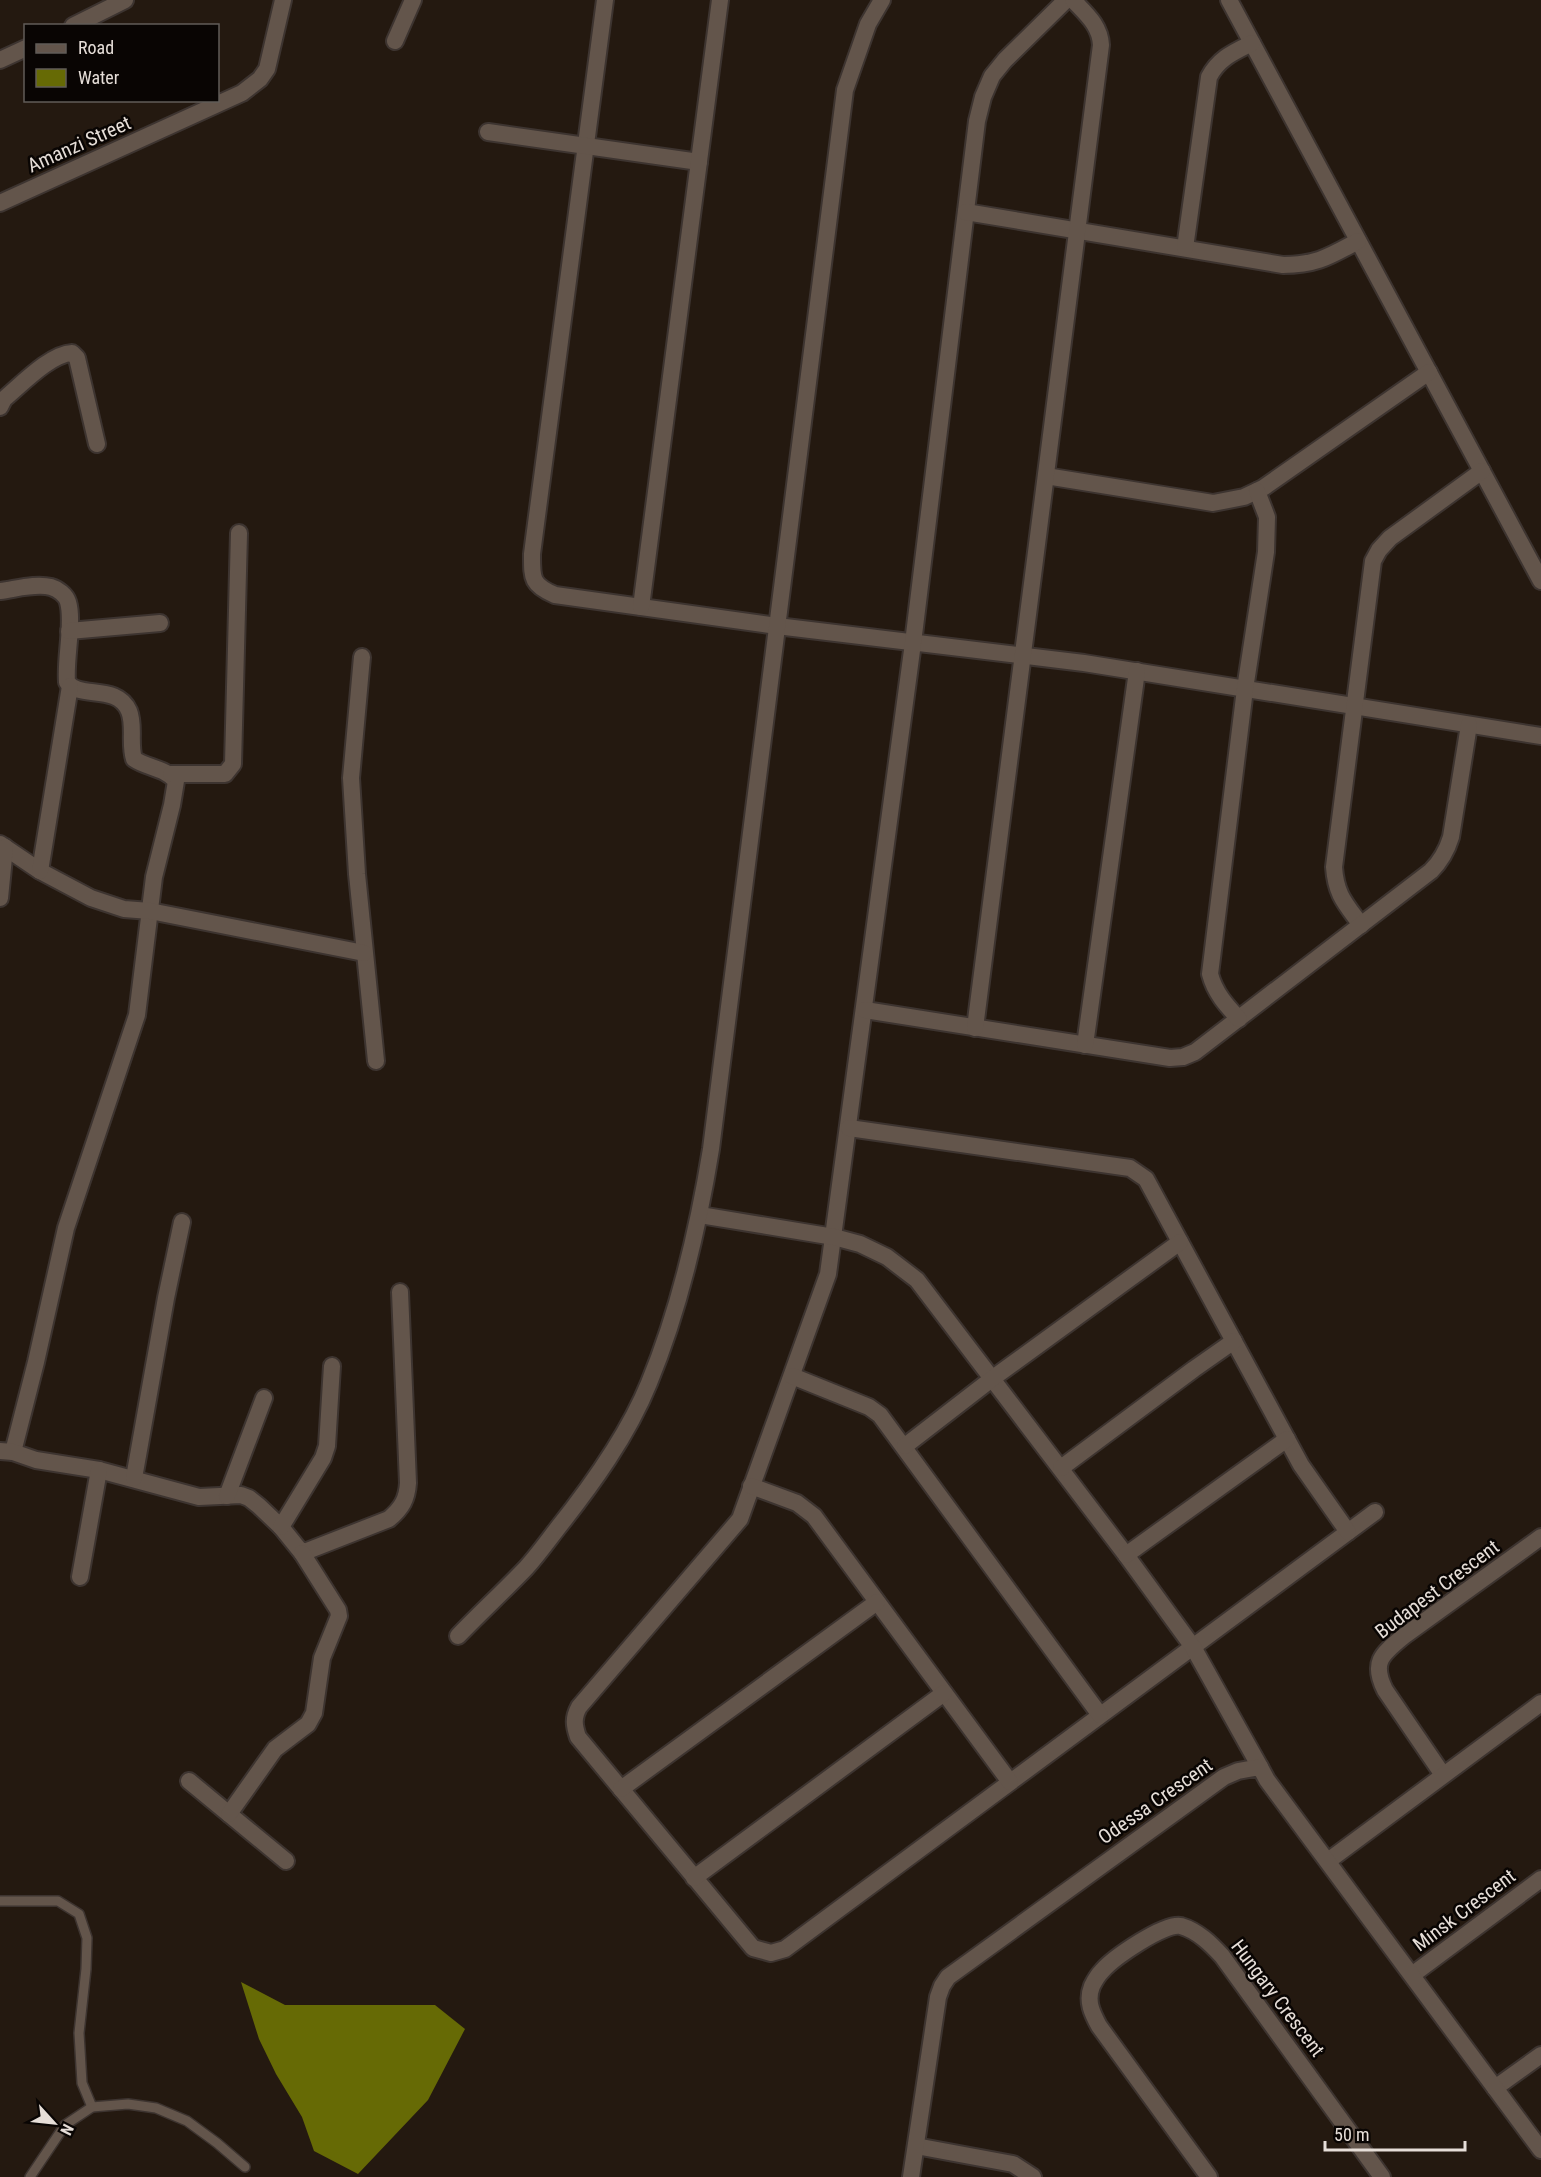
<svg xmlns="http://www.w3.org/2000/svg" width="1541" height="2177" viewBox="0 0 1541 2177" font-family="'Roboto Condensed',sans-serif">
<style>
.water{fill:#666a05}
.lines{fill:none;stroke-linecap:round;stroke-linejoin:round}
.service-casing{stroke:#3d3430;stroke-width:12}
.minor-casing{stroke:#3d3430;stroke-width:20}
.service{stroke:#63554b;stroke-width:9}
.minor{stroke:#63554b;stroke-width:16}
.labels{text-anchor:middle;stroke-width:5;stroke-linejoin:round;paint-order:stroke}
.street-label{font-size:20px;fill:#e6ded8;stroke:#090503}
</style>
<rect width="100%" height="100%" fill="#241910"/>
<path class="water" d="M241,1982L285,2005H435L465,2029L428,2100L358,2174L314,2151L302,2117L276,2074L259,2039Z"/>
<g class="lines">
<g class="service-casing">
<g id="service">
<path d="M0,1901H58L79,1914L87,1938L86,1969L79,2033L82,2083L92,2107"/>
<path d="M30,2177L65,2125L92,2107L128,2104L156,2108L187,2121L217,2143L245,2167"/>
</g>
</g>
<g class="minor-casing">
<g id="minor">
<path d="M605,0L532,554C532,578 531,585 555,595L777,626L1084,663L1541,736"/>
<path d="M1066,0L1005,60L992,76L983,97L977,121L913,643L828,1274L740,1519L579,1707C573,1718 574,1725 578,1737L753,1948L771,1953L785,1949L1375,1512"/>
<path d="M1229,0L1541,581"/>
<path d="M73,26L125,0"/>
<path d="M395,41L413,0"/>
<path d="M0,60L26,48"/>
<path d="M488,132L699,162"/>
<path d="M0,203L242,93L260,79L267,69L283,0"/>
<path d="M966,212L1283,265C1317,265 1330,256 1358,241"/>
<path d="M1185,248L1209,77C1219,58 1234,52 1252,43"/>
<path d="M0,407L4,399C21,385 50,354 72,353L77,358L97,444"/>
<path d="M1046,476L1213,503L1244,497L1263,488L1429,372"/>
<path d="M0,591C16,589 36,583 51,587C58,589 66,595 68,602C74,622 65,658 67,682C79,700 117,683 129,711C135,725 129,744 134,759C147,768 166,768 176,781L172,805L154,877L137,1015L66,1228L36,1362L13,1452"/>
<path d="M641,607L720,0"/>
<path d="M69,631L160,623"/>
<path d="M362,657L351,778L357,874L376,1061"/>
<path d="M171,774H225L233,764L239,533"/>
<path d="M0,844L40,871L91,898L124,909L150,911L364,953"/>
<path d="M40,871L70,686"/>
<path d="M0,898L5,847"/>
<path d="M1361,925C1345,903 1336,895 1334,867L1373,561L1379,550L1390,538L1482,471"/>
<path d="M865,1010L1170,1058L1183,1057L1195,1052L1431,871C1441,861 1447,850 1451,837L1469,725"/>
<path d="M1239,1019C1226,1005 1215,993 1210,974L1245,689L1266,552L1267,517L1257,491"/>
<path d="M975,1028L1101,45C1100,25 1086,14 1073,0"/>
<path d="M1085,1045L1137,671"/>
<path d="M849,1128L1130,1168L1146,1179L1301,1465L1348,1532"/>
<path d="M700,1215L834,1237L860,1244L887,1257L917,1280L1126,1555L1193,1647L1260,1767"/>
<path d="M792,1376L869,1407L880,1415L1100,1715"/>
<path d="M905,1446L993,1378L1180,1242"/>
<path d="M0,1451L13,1452L36,1460L99,1470L199,1497L241,1495L249,1498L259,1506L281,1527L302,1553L389,1519C402,1508 407,1499 408,1483L400,1292"/>
<path d="M1061,1468L1194,1369L1234,1341"/>
<path d="M134,1478L166,1298L182,1222"/>
<path d="M751,1486L797,1503L814,1516L1010,1782"/>
<path d="M227,1496L264,1398"/>
<path d="M281,1527L323,1458L327,1446L332,1366"/>
<path d="M1126,1555L1287,1439"/>
<path d="M80,1577L99,1470"/>
<path d="M458,1636C480,1613 504,1591 526,1568C537,1556 547,1542 557,1529C592,1485 628,1435 649,1383C680,1308 698,1229 711,1149L845,90L868,24L882,0"/>
<path d="M1443,1775L1385,1690C1371,1662 1382,1654 1404,1636L1541,1537"/>
<path d="M189,1781L286,1861"/>
<path d="M621,1789L877,1602"/>
<path d="M229,1814L275,1749L308,1724L314,1713L322,1658L339,1616L338,1610L302,1553"/>
<path d="M1328,1861L1541,1703"/>
<path d="M694,1878L944,1693"/>
<path d="M1412,1975L1541,1879"/>
<path d="M1495,2088L1541,2055"/>
<path d="M916,2146L1013,2164L1033,2177"/>
<path d="M911,2177L938,1997L942,1986L948,1977L1224,1777L1238,1771L1260,1767L1267,1780L1541,2150"/>
<path d="M1209,2177L1099,2026C1092,2013 1086,2001 1092,1986C1094,1982 1098,1975 1102,1971C1113,1958 1165,1922 1181,1926C1198,1931 1211,1944 1222,1956L1382,2177"/>
</g>
</g>
<use href="#service" class="service"/>
<use href="#minor" class="minor"/>
</g>
<g class="labels">
<g class="street-label">
<text transform="translate(79 144) rotate(-24)" y="7">Amanzi Street</text>
<text transform="translate(1437 1589) rotate(-37)" y="7">Budapest Crescent</text>
<text transform="translate(1155 1801) rotate(-35)" y="7">Odessa Crescent</text>
<text transform="translate(1464 1910) rotate(-37)" y="7">Minsk Crescent</text>
<text transform="translate(1278 1998) rotate(53)" y="7">Hungary Crescent</text>
</g>
</g>
<rect x="24" y="24" width="195" height="78" fill="#090503" stroke="#615c58" stroke-width="1.5"/>
<rect x="36" y="44" width="30" height="9" fill="#63554b" stroke="#615c58" stroke-width="1.5"/>
<text x="78" y="54" font-size="18" fill="#e6ded8">Road</text>
<rect x="36" y="69" width="30" height="18" fill="#666a05" stroke="#615c58" stroke-width="1.5"/>
<text x="78" y="84" font-size="18" fill="#e6ded8">Water</text>
<g transform="translate(54 2123) rotate(117)" stroke="#090503" stroke-width="4.5" paint-order="stroke">
<path d="M0-4.5L10 22L0 15L-10 22Z" fill="#e6ded8"/>
<text y="-9" font-size="16" font-weight="bold" text-anchor="middle" fill="#e6ded8">N</text>
</g>
<path d="M1325 2141v9h140v-9" fill="none" stroke="#e6ded8" stroke-width="3"/>
<text x="1334" y="2141" font-size="18" fill="#e6ded8" stroke="#090503" stroke-width="4.5" paint-order="stroke">50 m</text>
</svg>
